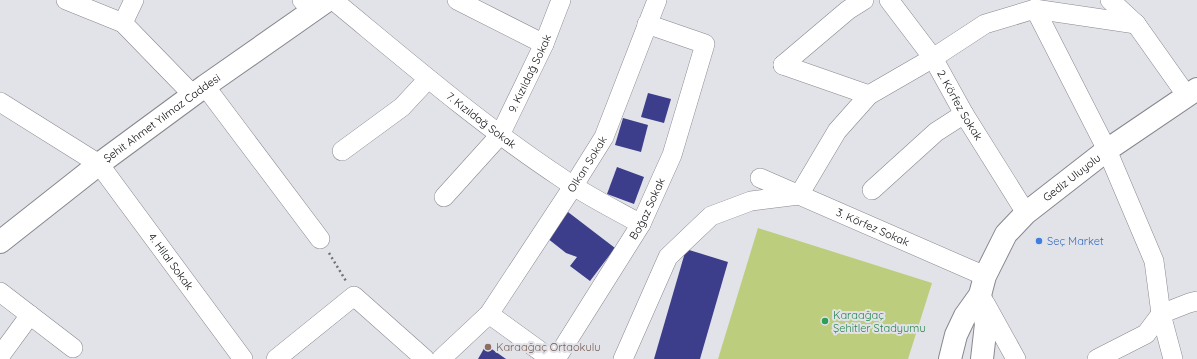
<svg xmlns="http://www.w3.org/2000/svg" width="1197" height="359" viewBox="0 0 1197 359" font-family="Quicksand,sans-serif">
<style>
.green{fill:#bccd7d}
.building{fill:#3c3e8b}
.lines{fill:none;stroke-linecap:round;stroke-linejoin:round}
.minor-casing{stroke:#87888e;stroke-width:20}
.tertiary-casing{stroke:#87888e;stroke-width:24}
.path{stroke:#717276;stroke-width:2.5;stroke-dasharray:2 3;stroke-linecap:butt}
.minor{stroke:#fff;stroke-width:19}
.tertiary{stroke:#fff;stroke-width:22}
.shop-dot{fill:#3f7fe0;stroke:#e2e3e9;stroke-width:1.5}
.leisure-dot{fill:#2e9e5b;stroke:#e2e3e9;stroke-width:1.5}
.education-dot{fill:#8d6e63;stroke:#e2e3e9;stroke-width:1.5}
.labels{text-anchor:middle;stroke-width:4;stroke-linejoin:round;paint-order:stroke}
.street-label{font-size:11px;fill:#0f1012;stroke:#e2e3e9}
.shop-label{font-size:11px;fill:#366cbe;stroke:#e2e3e9;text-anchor:start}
.leisure-label{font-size:11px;fill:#27864d;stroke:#e2e3e9;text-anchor:start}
.education-label{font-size:11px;fill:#785e54;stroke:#e2e3e9;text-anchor:start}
</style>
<rect width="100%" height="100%" fill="#e2e3e9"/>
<path class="green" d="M758,228L932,283L908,359H718Z"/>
<g class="building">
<path d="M648,93L671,99L664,123L641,117Z"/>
<path d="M623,118L648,125L641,152L615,145Z"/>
<path d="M617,167L644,177L634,204L607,194Z"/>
<path d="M568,212L615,248L590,281L570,266L577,257L566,253L547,238Z"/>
<path d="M686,249L728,262L700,359H654Z"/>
<path d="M486,345L506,359H478Z"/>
</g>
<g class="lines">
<g class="minor-casing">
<g id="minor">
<path d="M66,0L123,23L193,95"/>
<path d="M302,0L313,11"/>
<path id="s1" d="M333,0C407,61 480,124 560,177C585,195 614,209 641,224"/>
<path d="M457,0L544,44"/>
<path id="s2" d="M889,0L933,58L964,114L1026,213"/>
<path d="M1110,0L1136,24L1187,96"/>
<path d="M1035,9L1107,150L1154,261L1161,314L1173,359"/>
<path d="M123,23L134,0"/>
<path d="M783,65L848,10L864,0"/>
<path d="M783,65L869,95"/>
<path d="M205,86L320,239"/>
<path id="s3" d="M0,102L99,164L243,359"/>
<path d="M342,151L402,107L428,79"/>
<path id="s4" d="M760,178L985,276"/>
<path d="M872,190L936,132L964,114"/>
<path id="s5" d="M444,197L500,135L544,44L561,0"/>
<path d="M0,292L73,348"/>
<path d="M985,303L1016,359"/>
<path d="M489,314L551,359"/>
<path d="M0,356L30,315"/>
<path d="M276,359L354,296L425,359"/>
<path id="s6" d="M441,359L489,314L574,185L604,137L657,0"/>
<path id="s7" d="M556,359L641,224L672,155L705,44L647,24"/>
<path d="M623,359L668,257L711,216L751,201L799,195L837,131L869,95L933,58L985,24L1035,9L1136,24"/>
<path d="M1097,359L1146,334L1161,314L1189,303L1197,301"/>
</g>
</g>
<g class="tertiary-casing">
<g id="tertiary">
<path id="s8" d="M0,242L99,164L205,86L328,0"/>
<path d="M980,295L986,324L982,359"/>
<path id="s9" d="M950,359L956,335L965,316L980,295L985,276L1006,234L1026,213L1107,150L1197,89"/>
</g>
</g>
<path class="path" d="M329,253L346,281"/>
<use href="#minor" class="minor"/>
<use href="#tertiary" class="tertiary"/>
</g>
<circle class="shop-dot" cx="1039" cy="241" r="4"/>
<circle class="leisure-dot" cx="825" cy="321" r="4"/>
<circle class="education-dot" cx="488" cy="347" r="4"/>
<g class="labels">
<g class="street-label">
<text dy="4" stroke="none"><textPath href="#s5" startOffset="152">9. Kızıldağ Sokak</textPath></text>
<text dy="4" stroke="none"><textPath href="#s2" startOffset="127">2. Körfez Sokak</textPath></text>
<text dy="4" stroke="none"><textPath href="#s8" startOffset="204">Şehit Ahmet Yılmaz Caddesi</textPath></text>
<text dy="4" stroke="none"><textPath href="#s1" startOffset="191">7. Kızıldağ Sokak</textPath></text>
<text dy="4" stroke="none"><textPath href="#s6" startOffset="245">Olkan Sokak</textPath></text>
<text dy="4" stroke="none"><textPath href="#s9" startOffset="225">Gediz Uluyolu</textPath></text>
<text dy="4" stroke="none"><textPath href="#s7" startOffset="176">Boğaz Sokak</textPath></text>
<text dy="4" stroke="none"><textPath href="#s4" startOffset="123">3. Körfez Sokak</textPath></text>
<text dy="4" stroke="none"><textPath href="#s3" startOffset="238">4. Hilal Sokak</textPath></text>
</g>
<g class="shop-label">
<text x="1047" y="245">Seç Market</text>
</g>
<g class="leisure-label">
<text x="833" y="319">Karaağaç<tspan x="833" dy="13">Şehitler Stadyumu</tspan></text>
</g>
<g class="education-label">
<text x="496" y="351">Karaağaç Ortaokulu</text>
</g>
</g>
</svg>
